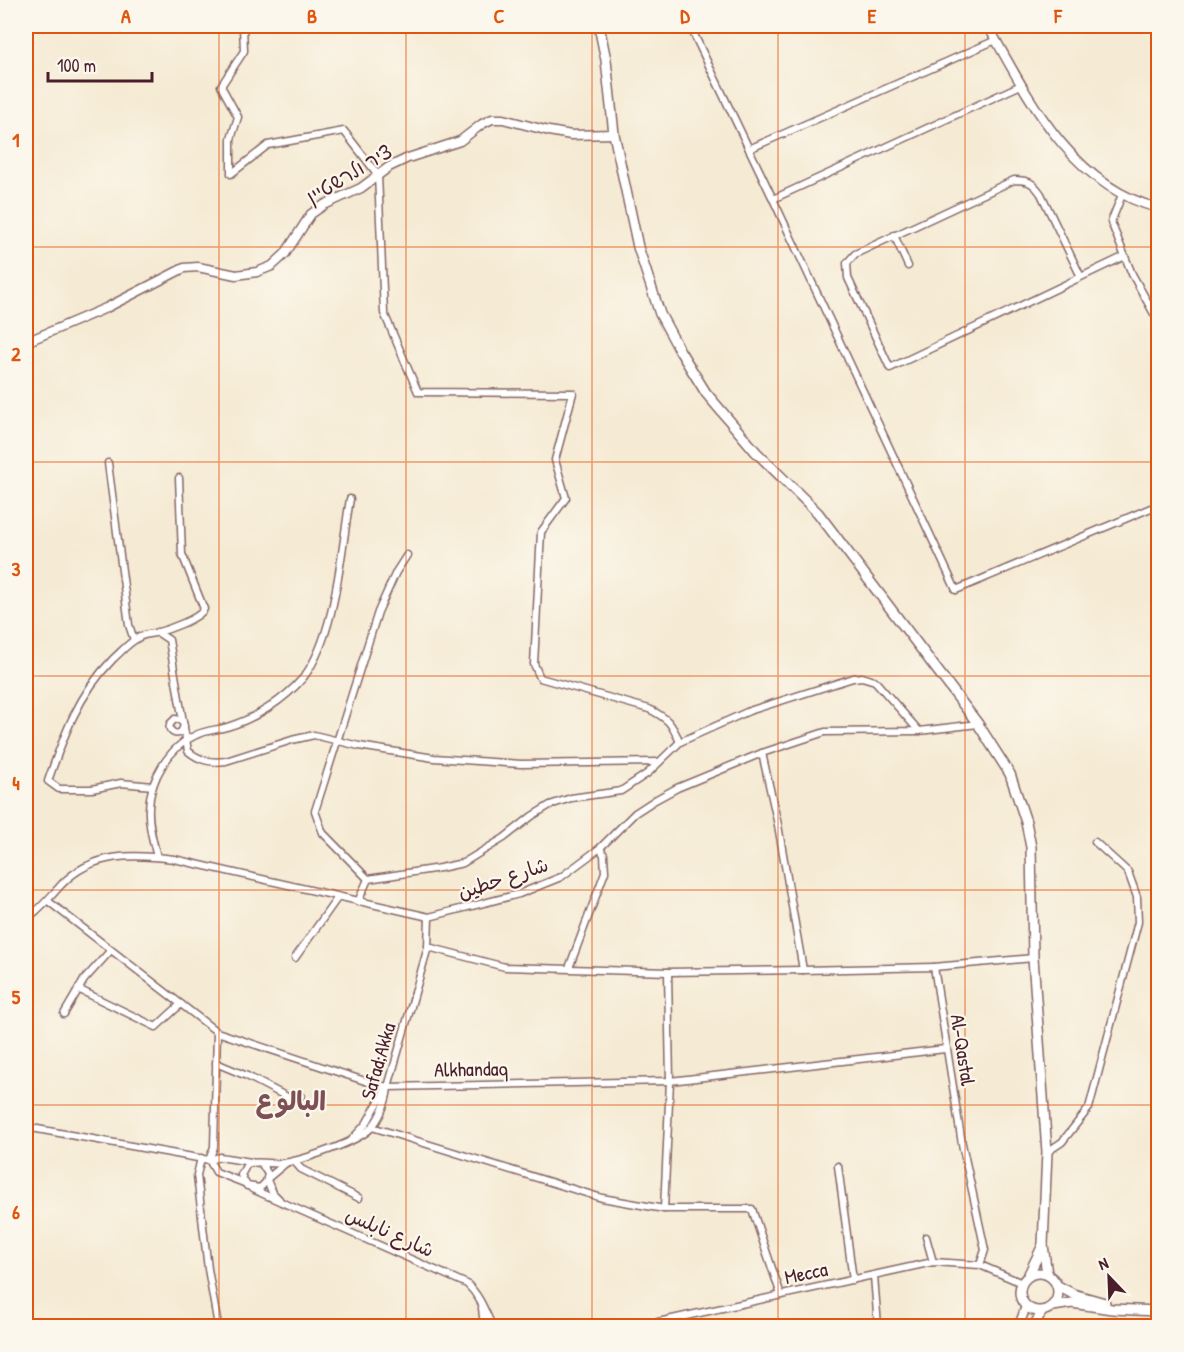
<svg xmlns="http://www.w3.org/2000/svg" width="1184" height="1352" viewBox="0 0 1184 1352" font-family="'Patrick Hand','Playpen Sans Arabic','Playpen Sans Hebrew',sans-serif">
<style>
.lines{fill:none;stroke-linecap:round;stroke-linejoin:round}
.street-casing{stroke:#866666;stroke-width:9}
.secondary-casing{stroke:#866666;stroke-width:11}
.primary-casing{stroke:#866666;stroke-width:12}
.street{stroke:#fff;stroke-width:6}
.secondary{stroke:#fff;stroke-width:8}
.primary{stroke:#fff;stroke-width:9}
.grid{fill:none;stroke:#e0560e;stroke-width:1.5;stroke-opacity:0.55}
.labels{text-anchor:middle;stroke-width:4.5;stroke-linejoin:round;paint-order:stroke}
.street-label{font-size:20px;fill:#4a1f2b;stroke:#fbf7ec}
.district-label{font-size:26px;font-weight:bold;fill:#7e4f54;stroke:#fbf7ec}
.neatline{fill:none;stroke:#e0560e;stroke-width:2}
.grid-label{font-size:20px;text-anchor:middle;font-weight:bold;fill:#e0560e}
</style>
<rect width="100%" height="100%" fill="#fbf7ec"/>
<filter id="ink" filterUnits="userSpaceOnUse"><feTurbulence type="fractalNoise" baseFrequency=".0167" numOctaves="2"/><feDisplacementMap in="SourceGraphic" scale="12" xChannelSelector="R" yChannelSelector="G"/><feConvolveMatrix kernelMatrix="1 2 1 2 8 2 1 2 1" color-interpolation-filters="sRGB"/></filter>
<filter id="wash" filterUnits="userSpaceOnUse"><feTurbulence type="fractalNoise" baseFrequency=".008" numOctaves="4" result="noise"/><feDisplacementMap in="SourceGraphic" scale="24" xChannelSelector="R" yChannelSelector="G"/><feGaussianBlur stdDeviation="1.35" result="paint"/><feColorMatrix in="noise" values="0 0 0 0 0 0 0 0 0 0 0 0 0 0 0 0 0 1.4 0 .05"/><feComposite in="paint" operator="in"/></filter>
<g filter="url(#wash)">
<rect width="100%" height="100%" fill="#f5ead3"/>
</g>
<g filter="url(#ink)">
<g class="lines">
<g class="street-casing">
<g id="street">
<path d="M243,26L244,51L221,86L238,117L231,139V174L268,145L344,131L378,175L384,313L418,392L573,393L555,460L566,498L541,532L534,664L540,678L649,709C669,719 671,723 680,742"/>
<path d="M690,26L773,199L956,590L1158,505"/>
<path d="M749,149L996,40"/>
<path d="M1122,195L1111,222L1132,274L1158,321"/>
<path d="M773,199L1021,85"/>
<path d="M894,235L908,266"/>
<path d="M1081,277L1041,194C1033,182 1028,180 1014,180L855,254L847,263L848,278L890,368L1125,256"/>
<path d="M108,463L129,625L134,640"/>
<path d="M157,632L169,640L188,751C200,761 211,763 226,761L292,740L314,735L359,746L434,758L521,764L659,762"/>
<path d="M183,723L180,720L175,719L170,724C168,731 175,736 181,732L184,726"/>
<path d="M762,753L778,825L803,970L934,967L962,1144L985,1250L980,1265"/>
<path d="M153,786L121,783L92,789H59L48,781C64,735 78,695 113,659C121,652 128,643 138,638C143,634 149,634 155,633C167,630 199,619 204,609L182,554L179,478"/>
<path d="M157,857C153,841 148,824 149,808C150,779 169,747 196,735C206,730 217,730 227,727C255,719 284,700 303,678C336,636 341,551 350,499"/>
<path d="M368,879L323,833L315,811L378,612L396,572L407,555"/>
<path d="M48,901L217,1032L374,1084L388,1087L670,1081L945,1049"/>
<path d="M358,902L368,879L440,868L463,863L504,838L532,816L550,805L571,798L621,791L648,773L680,742L749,711L853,678L862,677L875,681L919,731"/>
<path d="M26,919C40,910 50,897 62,884C93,852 133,854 174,859L429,917L519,894L561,877L600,848L635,813L655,800L677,788L762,753L825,732L919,731L978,724"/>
<path d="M428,947L505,967L668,972L803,970"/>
<path d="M295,958L338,897"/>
<path d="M934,967L1033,958"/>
<path d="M569,968L605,872L604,855L600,848"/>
<path d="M78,989L156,1027L181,1004"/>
<path d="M64,1014L84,980L111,950"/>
<path d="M216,1063L247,1076L293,1100L301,1096"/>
<path d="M26,1127L209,1160L220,1157L251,1162"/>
<path d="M372,1127L602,1198L664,1209H752L781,1295"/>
<path d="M353,1138L366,1124L387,1087"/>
<path d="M1047,1152L1062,1142L1089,1108L1138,922L1137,897L1128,872L1095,842"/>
<path d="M201,1158L197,1175L208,1269L218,1326"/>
<path d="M209,1160L214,1147L217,1032"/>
<path d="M209,1160L216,1172L244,1183"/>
<path d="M294,1161L301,1169L359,1198"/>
<path d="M261,1163L268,1174L266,1182L260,1188L247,1186L241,1175L247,1164C258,1160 272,1165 284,1163C303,1160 357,1142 370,1129C380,1119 387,1101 388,1087L428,947L429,917"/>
<path d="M838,1166L853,1280"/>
<path d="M268,1178L286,1163"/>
<path d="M267,1180L272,1192L279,1199"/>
<path d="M252,1189L467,1284C480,1296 485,1311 492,1326"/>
<path d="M664,1209L670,1081L668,972"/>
<path d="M926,1237L933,1262"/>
<path d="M874,1276L878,1326"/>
<path d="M482,1308L484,1326"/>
<path d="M640,1326L933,1262L980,1265L1022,1283"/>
</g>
</g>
<g class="secondary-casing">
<g id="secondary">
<path d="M988,26C1028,97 1071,186 1158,208"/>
<path d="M26,342L106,308L184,268L198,267L236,275L257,272L272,266L285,254L311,214L324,205L361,188L389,167L408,158L460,141L482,124L492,119H503L549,131L571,135L614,134"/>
<path d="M1019,1326L1026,1306"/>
<path d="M1033,1326L1043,1311"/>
</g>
</g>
<g class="primary-casing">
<g id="primary">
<path d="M599,26L606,60L614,134L638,247L660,314L680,351L706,393L756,452L818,513L978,724L1010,774L1026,822L1031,847L1033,958L1047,1152L1043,1245L1047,1274"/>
<circle cx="1039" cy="1292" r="19"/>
<path d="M1028,1276L1043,1245"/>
<path d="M1058,1286L1073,1294L1105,1303"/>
<path d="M1053,1306L1072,1303L1112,1309L1158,1311"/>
</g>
</g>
<use href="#street" class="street"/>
<use href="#secondary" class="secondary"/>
<use href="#primary" class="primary"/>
</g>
</g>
<path class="grid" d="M219,26V1326M406,26V1326M592,26V1326M778,26V1326M965,26V1326M26,247H1158M26,462H1158M26,676H1158M26,890H1158M26,1105H1158"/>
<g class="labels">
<g class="street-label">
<text transform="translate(349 174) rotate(-31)" y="7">ציר ולרשטיין</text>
<text transform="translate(503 878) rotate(-18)" y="7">شارع حطين</text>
<text transform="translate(963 1050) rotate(81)" y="7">Al-Qastal</text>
<text transform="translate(378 1061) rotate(-74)" y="7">Safad;Akka</text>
<text transform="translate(471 1069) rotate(-1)" y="7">Alkhandaq</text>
<text transform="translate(390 1232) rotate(24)" y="7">شارع نابلس</text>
<text transform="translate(806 1273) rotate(-12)" y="7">Mecca</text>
</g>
<g class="district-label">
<text x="291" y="1110">البالوع</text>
</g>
</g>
<rect width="1184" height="1352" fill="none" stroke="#fbf7ec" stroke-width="66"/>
<g transform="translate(1109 1277) rotate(337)" stroke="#fbf7ec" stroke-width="4.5" paint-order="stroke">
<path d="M0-4.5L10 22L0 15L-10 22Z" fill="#4a1f2b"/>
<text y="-9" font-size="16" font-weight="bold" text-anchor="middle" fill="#4a1f2b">N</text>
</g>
<path d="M48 72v9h104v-9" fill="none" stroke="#4a1f2b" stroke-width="3"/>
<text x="57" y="72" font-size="18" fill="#4a1f2b" stroke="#fbf7ec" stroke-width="4.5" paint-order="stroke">100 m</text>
<rect x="33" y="33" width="1118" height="1286" class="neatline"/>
<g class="grid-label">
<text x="126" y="23">A</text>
<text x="312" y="23">B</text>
<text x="499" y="23">C</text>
<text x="685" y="23">D</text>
<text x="872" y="23">E</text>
<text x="1058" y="23">F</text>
<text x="16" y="147">1</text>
<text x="16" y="361">2</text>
<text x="16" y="576">3</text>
<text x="16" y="790">4</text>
<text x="16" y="1004">5</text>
<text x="16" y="1219">6</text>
</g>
</svg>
